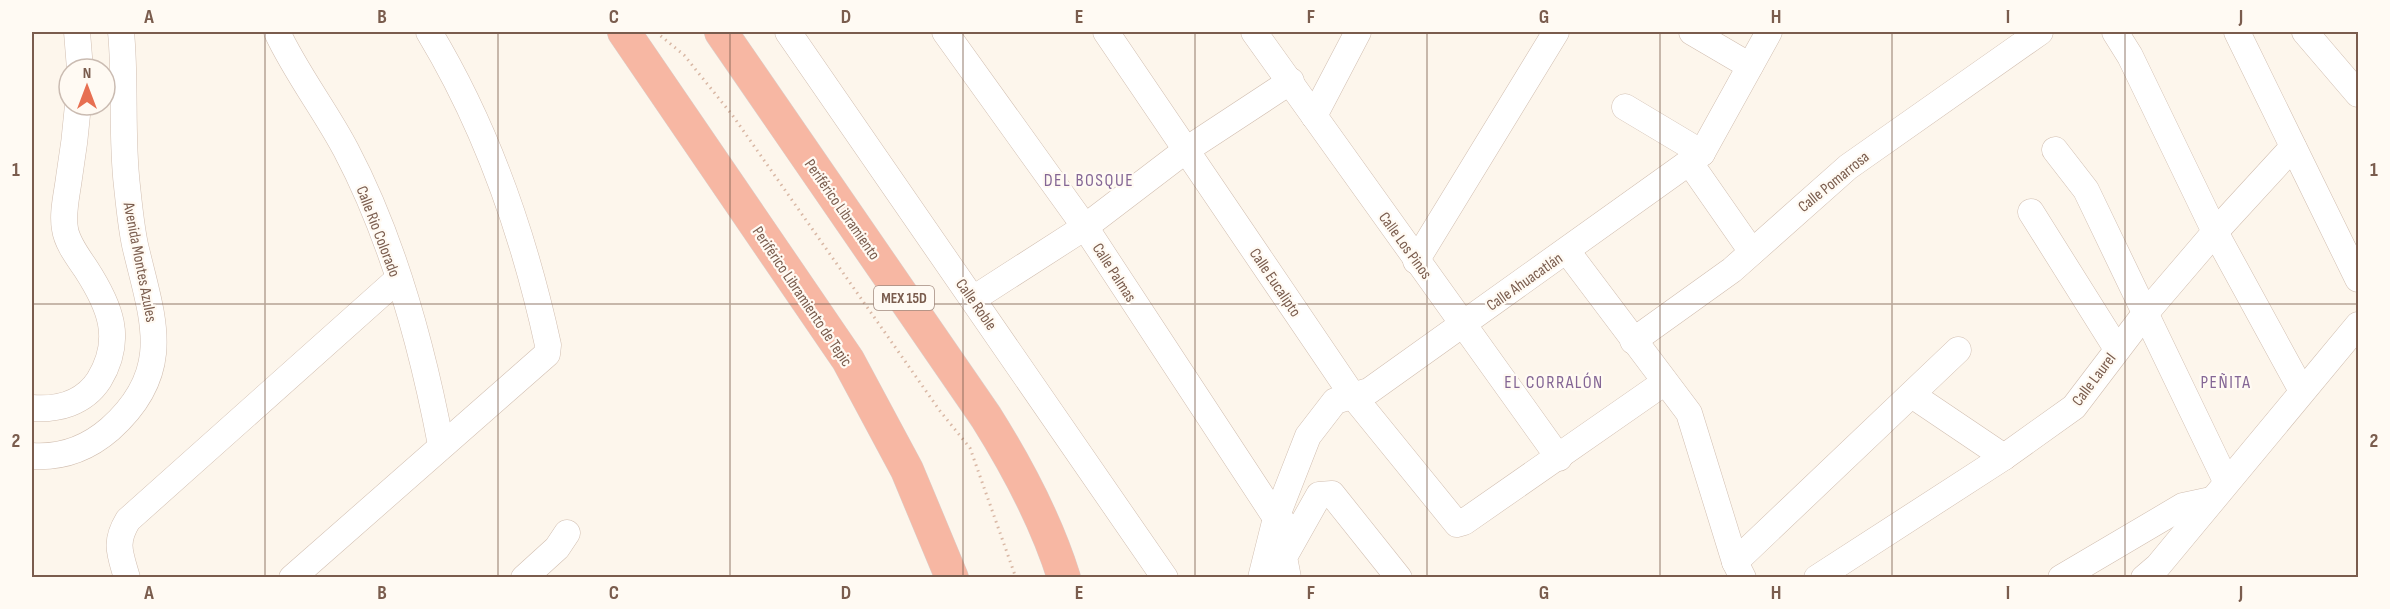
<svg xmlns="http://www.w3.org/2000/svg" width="2390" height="609" viewBox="0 0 2390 609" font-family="'Sofia Sans Condensed',sans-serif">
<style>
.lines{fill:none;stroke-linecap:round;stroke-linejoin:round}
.minor-casing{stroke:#d1beb0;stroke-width:27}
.highway-casing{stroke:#dad1cd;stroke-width:34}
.path{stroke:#d9b8a5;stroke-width:3;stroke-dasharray:1.5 4.5;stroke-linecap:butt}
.minor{stroke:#fff;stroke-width:26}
.highway{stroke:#f7b7a3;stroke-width:33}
.grid{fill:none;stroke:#7a5c4d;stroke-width:1.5;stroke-opacity:0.55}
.labels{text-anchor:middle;stroke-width:4.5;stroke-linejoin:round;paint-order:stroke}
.shield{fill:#fffaf3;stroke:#a28b7f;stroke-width:1.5}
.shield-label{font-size:15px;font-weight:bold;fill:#7a5c4d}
.street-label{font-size:16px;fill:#7a5c4d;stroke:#fffaf3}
.neighbourhood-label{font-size:18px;letter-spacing:1.5px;fill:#846695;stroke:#fffaf3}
.neatline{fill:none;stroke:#7a5c4d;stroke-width:2}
.grid-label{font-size:20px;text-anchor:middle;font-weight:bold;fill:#7a5c4d}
</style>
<rect width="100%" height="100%" fill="#fdf6ec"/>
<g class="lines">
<g class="minor-casing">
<g id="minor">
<path d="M77,32L80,69"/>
<path d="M277,32C296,73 325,110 346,150C394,241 422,345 441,445"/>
<path d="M788,32L1165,578"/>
<path d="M945,32L1085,227L1276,518L1297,532"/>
<path d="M1106,32L1353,396L1457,524L1464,522L1665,382"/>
<path d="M1254,32L1559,458"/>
<path d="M1692,32L1750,66"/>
<path d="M2115,32L2130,56L2215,232L2302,391"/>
<path d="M2237,32L2358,279"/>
<path d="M2305,32L2358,94"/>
<path d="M1625,107L1702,153"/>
<path d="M1314,116L1358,32"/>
<path d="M2055,150L2086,190L2226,481"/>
<path d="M1690,163L1752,252"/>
<path d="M2031,212L2117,349"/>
<path d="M1567,251L1689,413L1735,562L1743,578"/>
<path d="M1416,261L1556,32"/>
<path d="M973,299L1085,227L1186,150L1291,81"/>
<path d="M1633,341L1732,270L1848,167L2040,32"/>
<path d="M1912,395L2004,457"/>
<path d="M32,408C58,410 84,403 99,380C124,339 110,306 86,269C78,257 67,243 65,229C62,213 67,194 69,178C73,154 76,130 78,105"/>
<path d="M32,456C62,458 87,449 110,429C176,370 152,318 135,245C131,226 129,205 127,186C121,135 126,83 121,32"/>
<path d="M1735,562L1958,350"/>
<path d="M127,578C120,553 114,543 128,520L398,279"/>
<path d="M292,578L547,354L548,345C524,235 487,128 429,32"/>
<path d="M524,578L557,548L567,533"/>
<path d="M1261,578L1276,518L1308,436L1335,401L1369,391L1702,153L1769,32"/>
<path d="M1288,578L1284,557L1319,495L1332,494L1399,578"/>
<path d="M1817,578L2004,457L2074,407L2144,315L2215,232L2293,147"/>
<path d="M2061,578L2183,506L2211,500"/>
<path d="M2144,578L2158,566L2358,325"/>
</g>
</g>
<g class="highway-casing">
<g id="highway">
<path d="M624,32L848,360L907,470L952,578"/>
<path d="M721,32L986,417C1018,468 1046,520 1064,578"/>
</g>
</g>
<path class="path" d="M656,32L684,55L733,116L940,411L970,448L1016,578"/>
<use href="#minor" class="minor"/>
<use href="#highway" class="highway"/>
</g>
<path class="grid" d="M265,32V578M498,32V578M730,32V578M963,32V578M1195,32V578M1427,32V578M1660,32V578M1892,32V578M2125,32V578M32,304H2358"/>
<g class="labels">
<rect class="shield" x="874" y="286" width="60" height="24" rx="4.5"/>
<g class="shield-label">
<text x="904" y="303">MEX 15D</text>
</g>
<g class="street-label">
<text transform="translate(1833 181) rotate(-39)" y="6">Calle Pomarrosa</text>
<text transform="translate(843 209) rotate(55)" y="6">Periférico Libramiento</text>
<text transform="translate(379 231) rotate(69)" y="6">Calle Rio Colorado</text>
<text transform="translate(1406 245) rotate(54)" y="6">Calle Los Pinos</text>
<text transform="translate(141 262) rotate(79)" y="6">Avenida Montes Azules</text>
<text transform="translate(1115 272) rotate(57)" y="6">Calle Palmas</text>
<text transform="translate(1524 281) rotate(-35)" y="6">Calle Ahuacatlán</text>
<text transform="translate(1276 282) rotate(56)" y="6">Calle Eucalipto</text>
<text transform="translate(803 296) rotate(56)" y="6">Periférico Libramiento de Tepic</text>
<text transform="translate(977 304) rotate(55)" y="6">Calle Roble</text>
<text transform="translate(2093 379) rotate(-53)" y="6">Calle Laurel</text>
</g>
<g class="neighbourhood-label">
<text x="1089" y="186">DEL BOSQUE</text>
<text x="1554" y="388">EL CORRALÓN</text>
<text x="2226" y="388">PEÑITA</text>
</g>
</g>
<rect width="2390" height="609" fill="none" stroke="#fffaf3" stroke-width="66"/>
<g transform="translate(87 87)"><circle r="28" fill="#fffaf3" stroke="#cabbb1" stroke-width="1.5"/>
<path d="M0-4.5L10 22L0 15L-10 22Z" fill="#e76f51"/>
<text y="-9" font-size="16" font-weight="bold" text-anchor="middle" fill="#7a5c4d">N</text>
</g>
<rect x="33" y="33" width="2324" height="543" class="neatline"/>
<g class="grid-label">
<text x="149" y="23">A</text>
<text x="382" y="23">B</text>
<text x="614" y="23">C</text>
<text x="846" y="23">D</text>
<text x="1079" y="23">E</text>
<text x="1311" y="23">F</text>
<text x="1544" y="23">G</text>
<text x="1776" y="23">H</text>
<text x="2008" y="23">I</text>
<text x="2241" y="23">J</text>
<text x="16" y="176">1</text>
<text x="2374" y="176">1</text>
<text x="16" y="447">2</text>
<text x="2374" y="447">2</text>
<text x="149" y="599">A</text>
<text x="382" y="599">B</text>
<text x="614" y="599">C</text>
<text x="846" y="599">D</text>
<text x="1079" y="599">E</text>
<text x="1311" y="599">F</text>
<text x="1544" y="599">G</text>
<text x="1776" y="599">H</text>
<text x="2008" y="599">I</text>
<text x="2241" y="599">J</text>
</g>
</svg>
